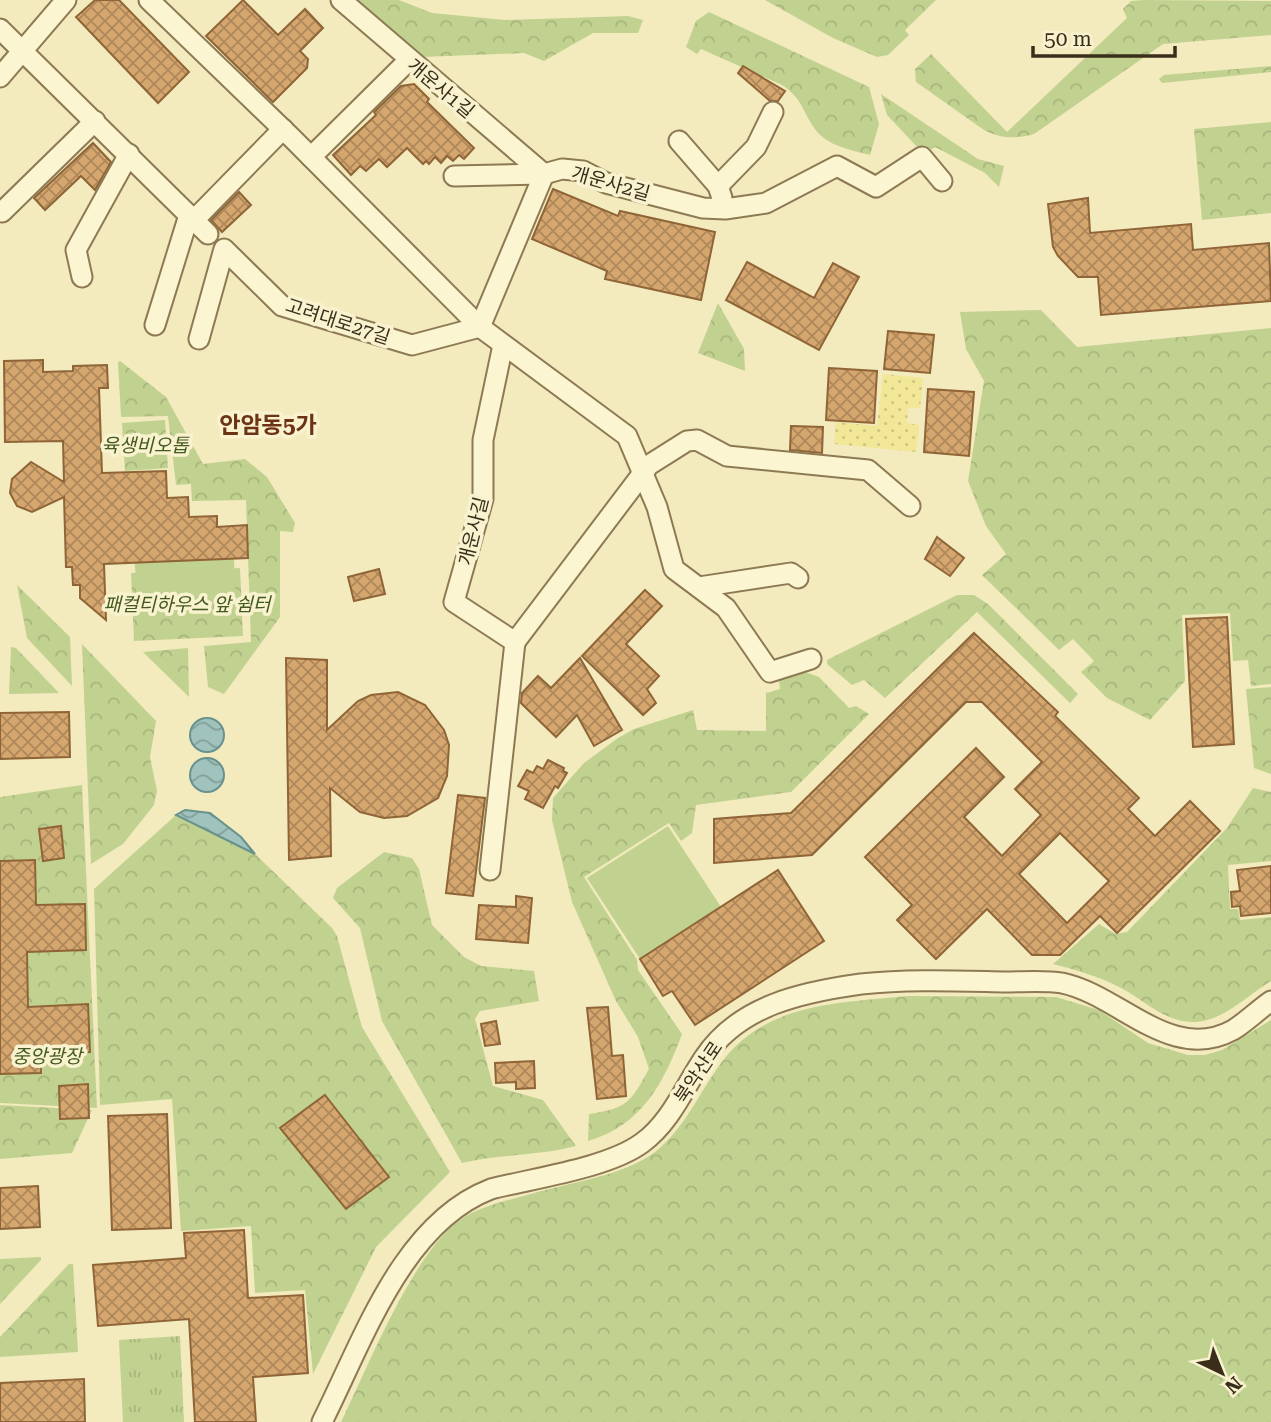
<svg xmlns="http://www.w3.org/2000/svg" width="1271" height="1422" viewBox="0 0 1271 1422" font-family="'Roboto Serif','Noto Sans KR',serif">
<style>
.grass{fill:url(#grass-tufts)}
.forest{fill:url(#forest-crowns)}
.sand{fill:url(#sand-dots)}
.pitch{fill:#c1d290}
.water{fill:url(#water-waves);stroke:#68928d;stroke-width:2}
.building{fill:url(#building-cross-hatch);stroke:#8f6537;stroke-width:2;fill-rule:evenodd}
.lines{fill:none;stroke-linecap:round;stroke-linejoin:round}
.minor-casing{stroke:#8d7a54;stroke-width:23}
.minor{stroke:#fcf5d1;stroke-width:19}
.labels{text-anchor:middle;stroke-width:7;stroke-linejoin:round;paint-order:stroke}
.street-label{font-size:19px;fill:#3a2e1b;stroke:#f9f2ce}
.park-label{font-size:19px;font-style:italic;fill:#43591f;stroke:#f9f2ce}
.quarter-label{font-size:23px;font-weight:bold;fill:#6c3315;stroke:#f9f2ce}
</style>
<defs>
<pattern id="grass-tufts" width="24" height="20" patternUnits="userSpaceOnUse" patternTransform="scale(1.75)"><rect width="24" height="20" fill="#c1d290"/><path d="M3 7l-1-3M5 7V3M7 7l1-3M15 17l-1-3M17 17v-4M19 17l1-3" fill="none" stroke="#a7b57c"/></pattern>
<pattern id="forest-crowns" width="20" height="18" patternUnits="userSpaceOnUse" patternTransform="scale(1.75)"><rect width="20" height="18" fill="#c1d290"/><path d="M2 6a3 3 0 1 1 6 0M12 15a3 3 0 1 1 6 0" fill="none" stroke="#a7b57c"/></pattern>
<pattern id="sand-dots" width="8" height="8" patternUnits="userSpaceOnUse" patternTransform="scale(1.75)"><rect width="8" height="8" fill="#f2e697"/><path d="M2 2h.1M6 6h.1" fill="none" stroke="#d0c682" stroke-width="1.8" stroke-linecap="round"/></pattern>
<pattern id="water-waves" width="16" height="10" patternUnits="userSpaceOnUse" patternTransform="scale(1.75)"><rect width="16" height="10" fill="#a1c3be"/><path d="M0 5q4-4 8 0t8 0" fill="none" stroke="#849f9a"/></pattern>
<pattern id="building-cross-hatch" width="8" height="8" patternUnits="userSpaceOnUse" patternTransform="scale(1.75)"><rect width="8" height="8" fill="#d5a76f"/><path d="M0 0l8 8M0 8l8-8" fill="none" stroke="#ae885a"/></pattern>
</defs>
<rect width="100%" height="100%" fill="#f3eabd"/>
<path class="grass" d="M180,1336L184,1422H123L119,1340Z"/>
<g class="forest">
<path d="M357,0H399L432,13L505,20L628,16L643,20L638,33H593L544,61L524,53L422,57L408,50Z"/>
<path d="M765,0H936L905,30L909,35L888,55L877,57L833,38Z"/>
<path d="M1144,0L1271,1V35L1163,44L1034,134C1016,139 1001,139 984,130L916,82L915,69L931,54L1007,132L1127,18L1123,9L1131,1Z"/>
<path d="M709,12L869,87L879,124L870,155C851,150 827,146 815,129C802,111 803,99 782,85L701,49L697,54L686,47L696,21Z"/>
<path d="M1271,66V72L1162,83L1159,79L1164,75Z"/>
<path d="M881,94L978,159L1004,166L999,187L985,173L935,147L923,153L887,115Z"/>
<path d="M1271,122V213L1202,220L1194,129Z"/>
<path d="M718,303L744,349L745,371L698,353Z"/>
<path d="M1041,310L1077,347L1271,328V684L1251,686L1248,660L1233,661L1230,613L1182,615L1185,681L1150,720L1107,698L1081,672L1094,661L1073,639L1059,650L982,575L1006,554L986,526L968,481L984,381L966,349L960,312Z"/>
<path d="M120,361L166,397L203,464L245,459L267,477L295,523L293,532L280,531V617L224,694L208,687L204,646L251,642L246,500L192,501L191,484L176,485L168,416L121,417L118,362Z"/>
<path d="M165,420L168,468L125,471L122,423Z"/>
<path d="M240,568L243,636L134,641L131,573Z"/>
<path d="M17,585L70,637L72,686L27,638Z"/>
<path d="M957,595H974L988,604L1078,694L1070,703L977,612L885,698L864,680L852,685L827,664V660Z"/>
<path d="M82,644L156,721L150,757L157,791L154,805L123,844L91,864Z"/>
<path d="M11,647L16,648L59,693L9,694Z"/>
<path d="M188,648L189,697L143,652Z"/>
<path d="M805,672L819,677L849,708L856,706L869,714L791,792L696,805L692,833L681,841L669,823L584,877L637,960L638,970L682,1034C664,1083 641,1126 588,1141L589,1114C628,1108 630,1103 649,1069L638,1037L616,1001L572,902L552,820L553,798L584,763L618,738L634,729L693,710L697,730L766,731V691L767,693L780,689L779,680Z"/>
<path d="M1271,687V774L1254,768L1246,689Z"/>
<path d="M82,785L97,1108L0,1103V797Z"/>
<path d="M1253,788L1271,792V861L1228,865L1230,909H1238L1240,920L1271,917V981C1251,993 1230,1014 1207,1020C1172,1030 1147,1001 1119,987C1098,976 1076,970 1053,964L1099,924L1116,934L1127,932L1227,828Z"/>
<path d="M176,815L255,854L332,928L337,936L362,1027L450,1172L376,1247L313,1374L305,1290L255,1293L251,1226L181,1231L172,1099L100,1105L94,889Z"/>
<path d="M384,852L412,858L419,869L432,925L464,957L481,966L534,971L539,1001L480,1011L475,1019L493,1086L543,1100L576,1146C538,1156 500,1154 462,1163L382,1021L360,928L333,898L337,888Z"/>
<path d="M908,996L1056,997L1099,1010L1148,1043L1188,1055H1205L1222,1050L1271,1020V1422H341C368,1368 415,1245 466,1216C486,1205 509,1200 531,1194C571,1182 623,1176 655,1152C685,1128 699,1093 721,1063C766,1002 840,1003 908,996Z"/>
<path d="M0,1105L92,1110L72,1153L0,1159Z"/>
<path d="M41,1257V1260L0,1304V1259Z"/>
<path d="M69,1264H73L78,1352L0,1357V1337Z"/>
</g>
<path class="sand" d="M883,374L923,378L920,408H908L907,423L919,425L916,452L834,444L836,422L877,426Z"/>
<g class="pitch">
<path d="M233,540L236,602L137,608L134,546Z"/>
<path d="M668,826L721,907L640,959L587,878Z"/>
</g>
<g class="water">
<circle cx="207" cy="735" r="17"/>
<circle cx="207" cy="775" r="17"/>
<path d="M185,810L210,813L241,837L255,854L176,815Z"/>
</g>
<g class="building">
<path d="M95,0H119L189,72L158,103L76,17Z"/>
<path d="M243,0L278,35L305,9L323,28L300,51L308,59L307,68L273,102L206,36Z"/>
<path d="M743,66L785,91L778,101H770L738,73Z"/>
<path d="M414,84L429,99L427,102L474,148L464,159L459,155L453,161L447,156L441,163L435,157L429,164L426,161L423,164L407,148L387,167L379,159L366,171L360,166L351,175L333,155L376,115L374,112L401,86Z"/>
<path d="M93,143L111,162L95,190L81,176L45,210L34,198Z"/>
<path d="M553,189L618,216L620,211L715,232L701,300L605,279L607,271L532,239Z"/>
<path d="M239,192L251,205L222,232L211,220Z"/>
<path d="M1088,198L1090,233L1191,224L1193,250L1269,243L1271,301L1101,315L1098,277H1078L1058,256L1053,247L1048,204Z"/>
<path d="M747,262L814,298L833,263L859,277L819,350L726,300Z"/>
<path d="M888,331L934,335L930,373L884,369Z"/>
<path d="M43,360V372L73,371V366L107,365L108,388H99L102,473L166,471L167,498L188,497L189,517L217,516V527L247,525L248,558L104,564L106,620L80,598V585H73L72,567H66L64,497L32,512L17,506L10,493L12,479L31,462L64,482L63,441L5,442L4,361Z"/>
<path d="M829,368L877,371L874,423L826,420Z"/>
<path d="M928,389L974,392L969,456L924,452Z"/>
<path d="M791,426L823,427L822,453L790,450Z"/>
<path d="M937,537L964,558L950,576L925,559Z"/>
<path d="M379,569L385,594L354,601L348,577Z"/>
<path d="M645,590L662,606L626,644L659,676L647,689L656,703L643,715L582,656Z"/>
<path d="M1227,617L1234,744L1193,747L1186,619Z"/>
<path d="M974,633L1058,712L1055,716L1139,798L1128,809L1155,836L1190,801L1220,831L1117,933L1100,916L1060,955H1032L987,909L936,959L897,920L912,905L865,857L976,748L1004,777L964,817L1002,856L1041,815L1015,789L1042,762L982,702H966L812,855L714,863V819L791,813ZM1060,833L1109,881L1067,923L1019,874Z"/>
<path d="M286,658L327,660V730L358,701L371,695L398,692L425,705L444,730L449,745L447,776L438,798L407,816L384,818L360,812L330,788L331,856L289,860Z"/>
<path d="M580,658L622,730L594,746L577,715L556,737L521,703L522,693L538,676L551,688Z"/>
<path d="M69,712L70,757L0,759V713Z"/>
<path d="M548,760L564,768L563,771L567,773L558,788L555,786L543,808L525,799L529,791L518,786L527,770L533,773L537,766L543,769Z"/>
<path d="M458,795L485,798L473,896L446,893Z"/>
<path d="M61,826L64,858L43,861L39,829Z"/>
<path d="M35,860L36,905L85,904L86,950L27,952L28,1007L88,1004L90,1052L40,1054L41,1073L0,1074V861Z"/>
<path d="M1271,866V913L1241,916L1240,906L1232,907L1231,892L1240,891L1237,870Z"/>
<path d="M778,870L824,941L695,1025L672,991L663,996L640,959Z"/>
<path d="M516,896L532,898L528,943L476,939L479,905L516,907Z"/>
<path d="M608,1007L612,1056L623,1055L626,1096L597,1099L587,1008Z"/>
<path d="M496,1021L500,1044L485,1046L481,1024Z"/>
<path d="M534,1061L535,1088L516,1089V1082L496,1083L495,1063Z"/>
<path d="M88,1084L89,1118L60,1119L59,1086Z"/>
<path d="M325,1095L389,1177L346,1209L280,1128Z"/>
<path d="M167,1114L171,1228L112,1230L108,1116Z"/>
<path d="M38,1186L40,1227L0,1229V1188Z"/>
<path d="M244,1230L248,1298L303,1295L308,1373L253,1377L256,1422H195L189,1319L98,1326L93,1265L186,1258L184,1233Z"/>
<path d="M84,1379L85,1422H0V1383Z"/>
</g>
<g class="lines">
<g class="minor-casing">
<g id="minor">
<path d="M149,0L292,138L480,327L627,436L657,507L674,569L726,608L770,672L811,659"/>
<path d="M341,0L544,174"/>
<path d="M0,29L208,234"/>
<path d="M0,77L66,0"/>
<path d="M679,141L718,186L722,198"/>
<path d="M311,157L408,61"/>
<path d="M454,176L544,174L562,169L583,171L606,183L703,208L725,209L766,203L837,166L876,187L922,157L942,181"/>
<path d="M718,186L756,147L773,112"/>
<path d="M2,212L95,121"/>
<path d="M194,220L283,129"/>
<path d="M82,277L76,250L129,154"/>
<path d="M155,325L189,215"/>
<path d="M480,327L544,174"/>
<path d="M199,339L224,249L282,306L412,345L480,327"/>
<path d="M503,345L483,440V499L454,602L515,642L649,465L687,441L697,440L727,456L868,470L910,506"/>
<path d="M699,587L791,573L798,578"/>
<path d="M490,870L515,642"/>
<path d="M322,1422C363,1341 402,1223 491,1189C534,1178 608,1168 642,1143C671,1122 685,1086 704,1058C739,1005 803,992 861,984C909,979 957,981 1004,982C1023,982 1044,980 1062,983C1120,995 1171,1064 1233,1030C1246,1022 1258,1010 1271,1001"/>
</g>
</g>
<use href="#minor" class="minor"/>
</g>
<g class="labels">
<g class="street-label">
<text transform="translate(441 88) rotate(40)" y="7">개운사1길</text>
<text transform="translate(611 183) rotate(16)" y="7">개운사2길</text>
<text transform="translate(338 321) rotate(18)" y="7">고려대로27길</text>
<text transform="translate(473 531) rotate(-76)" y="7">개운사길</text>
<text transform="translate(698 1072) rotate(-56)" y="7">북악산로</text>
</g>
<g class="park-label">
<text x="145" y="452">육생비오톱</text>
<text x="187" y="611">패컬티하우스 앞 쉼터</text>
<text x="47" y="1063">중앙광장</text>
</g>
<g class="quarter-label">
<text x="268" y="433">안암동5가</text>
</g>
</g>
<g transform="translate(1222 1373) rotate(137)" stroke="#f9f2ce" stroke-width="5" paint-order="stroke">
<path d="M0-5L12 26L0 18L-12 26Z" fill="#3a2e1b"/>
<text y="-10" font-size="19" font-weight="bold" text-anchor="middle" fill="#3a2e1b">N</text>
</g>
<path d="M1033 46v10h142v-10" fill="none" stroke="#3a2e1b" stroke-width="3.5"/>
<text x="1044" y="46" font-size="21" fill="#3a2e1b" stroke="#f9f2ce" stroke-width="5" paint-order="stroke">50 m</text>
</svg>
